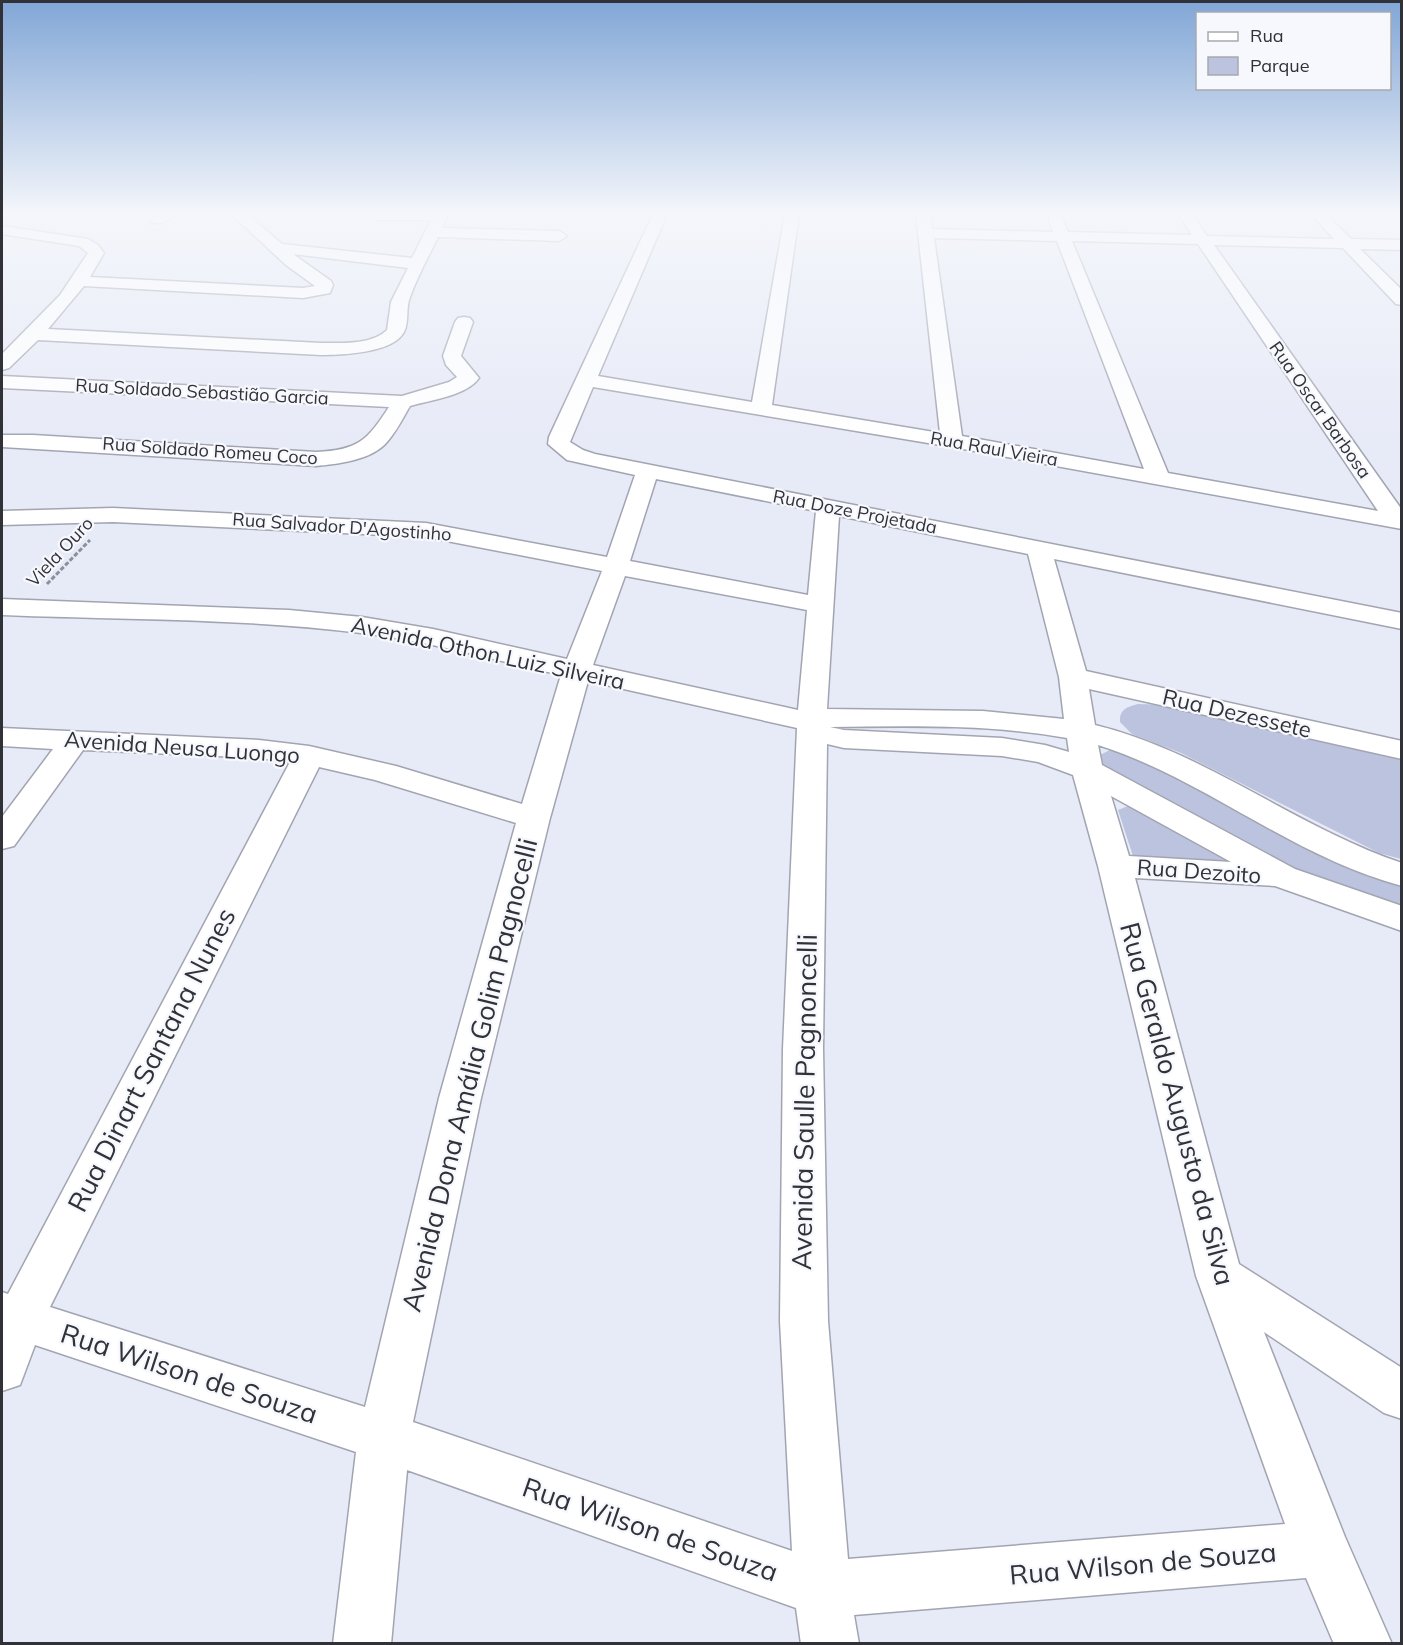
<svg xmlns="http://www.w3.org/2000/svg" width="1403" height="1645" viewBox="0 0 1403 1645" font-family="Mulish,sans-serif">
<style>
.green{fill:#bcc3de}
.lines{fill:none;stroke-linecap:round;stroke-linejoin:round}
.minor-casing{stroke:#a2a5b1;stroke-width:3}
.path{stroke:#8e9099;stroke-width:3;stroke-dasharray:4.5 2;stroke-linecap:butt}
.minor{fill:#fff;fill-rule:evenodd}
.labels{text-anchor:middle;stroke-width:4.5;stroke-linejoin:round;paint-order:stroke}
.far-street-label{font-size:18px;fill:#313237;stroke:#f6f8fd}
.street-label{font-size:22px;fill:#313237;stroke:#f6f8fd}
.near-street-label{font-size:27px;fill:#313237;stroke:#f6f8fd}
</style>
<rect width="100%" height="100%" fill="#e7eaf7"/>
<g class="green">
<path d="M1138,704L1170,705L1401,760V859L1379,853L1181,753L1132,734L1120,722C1119,709 1128,707 1138,704Z"/>
<path d="M1110,750L1123,751L1401,882V911L1291,870L1101,765L1099,758L1100,755Z"/>
<path d="M1128,806H1134L1229,858L1226,865L1133,856L1118,810Z"/>
</g>
<g class="lines">
<g class="minor-casing">
<g id="minor">
<path d="M159,214H178L162,223H152L150,220Z"/>
<path d="M231,214H247L282,244L412,258L431,220H378L373,219L372,214H448L442,228L559,231L567,236L559,241L438,237C428,258 417,277 409,300C406,310 409,323 404,332C393,353 342,355 321,355L38,340L9,368L2,370V354L60,295L88,253L79,246L2,234V226L88,239L98,245L104,253L90,277L303,288L315,286L286,265ZM293,254L408,268L391,302L387,330C372,345 341,343 321,343L48,329L84,286L303,298L330,293L333,285L331,281Z"/>
<path d="M653,214H667L598,376L752,402L785,214H799L772,405L940,433L916,214H930L932,229L1053,232L1048,218L1056,214L1062,218L1068,232L1192,235L1178,214H1192L1207,236L1334,239L1311,214H1326L1351,239L1402,240V250L1360,249L1402,290V305L1396,304L1343,248L1214,245L1402,510V529L952,447L593,387L570,442L583,450L595,454L1402,613V629L1054,559L1086,671L1402,741V759L1089,689L1095,725C1206,752 1295,827 1402,863V886C1292,857 1205,779 1098,745L1102,765L1295,869L1402,906V931L1275,886L1135,878L1239,1264L1402,1368V1419L1384,1413L1264,1332L1345,1537L1392,1644H1334L1306,1578L854,1615L859,1644H801L796,1608L407,1470L391,1644H333L356,1452L35,1345L20,1385L2,1391V1292L8,1294L290,762L259,758L83,750L14,846L2,849V817L53,749L2,746V728L259,740L309,746L396,766L522,804L561,675C495,660 429,641 361,633C243,618 121,620 2,615V599L289,610L362,617L433,629L567,659L602,571L426,537L113,522L2,525V511L113,508L426,523L607,557L635,475L567,460L548,444L549,437ZM934,238L1057,241L1144,469L962,436ZM1072,241L1198,244L1378,511L1168,473ZM656,479L816,511L808,595L630,561ZM839,516L1028,554L1059,677L1064,719L983,711L827,709ZM625,576L807,610L798,710L593,665ZM588,681L797,728L783,1049L780,1321L792,1551L413,1422L481,1098L550,818ZM830,727C908,726 990,724 1067,738L1069,752L1045,745L1002,738L844,730ZM827,744L844,748L1002,756L1038,762L1073,775L1098,866L1196,1276L1285,1524L848,1559L828,1321L823,1049ZM319,767L375,780L516,823L439,1098L365,1407L50,1307ZM1111,796L1231,862L1129,856Z"/>
<path d="M464,317L470,318L473,322L461,356L479,378C466,396 430,400 410,406C403,418 396,432 387,442C372,460 338,464 316,466L2,447V435H33L316,452C358,450 367,441 389,407L2,388V376L402,396L449,382L457,377L446,365L443,356L455,322L458,318Z"/>
</g>
</g>
<path class="path" d="M47,584L90,540"/>
<use href="#minor" class="minor"/>
</g>
<linearGradient id="sky" x2="0" y2="1"><stop stop-color="#81a6d6"/><stop offset="0.48" stop-color="#f4f6fb"/><stop offset="1" stop-color="#f4f6fb" stop-opacity="0"/></linearGradient>
<rect width="1403" height="444" fill="url(#sky)"/>
<g class="labels">
<g class="far-street-label">
<text transform="translate(202 392) rotate(3)" y="6">Rua Soldado Sebastião Garcia</text>
<text transform="translate(1320 410) rotate(55)" y="6">Rua Oscar Barbosa</text>
<text transform="translate(994 449) rotate(10)" y="6">Rua Raul Vieira</text>
<text transform="translate(210 451) rotate(4)" y="6">Rua Soldado Romeu Coco</text>
<text transform="translate(855 512) rotate(11)" y="6">Rua Doze Projetada</text>
<text transform="translate(342 527) rotate(4)" y="6">Rua Salvador D'Agostinho</text>
<text transform="translate(60 552) rotate(-47)" y="6">Viela Ouro</text>
</g>
<g class="street-label">
<text transform="translate(488 653) rotate(12)" y="8">Avenida Othon Luiz Silveira</text>
<text transform="translate(1237 713) rotate(13)" y="8">Rua Dezessete</text>
<text transform="translate(182 747) rotate(4)" y="8">Avenida Neusa Luongo</text>
<text transform="translate(1199 871) rotate(4)" y="8">Rua Dezoito</text>
</g>
<g class="near-street-label">
<text transform="translate(152 1060) rotate(-63)" y="9">Rua Dinart Santana Nunes</text>
<text transform="translate(470 1075) rotate(-76)" y="9">Avenida Dona Amália Golim Pagnocelli</text>
<text transform="translate(805 1102) rotate(-89)" y="9">Avenida Saulle Pagnoncelli</text>
<text transform="translate(1177 1104) rotate(75)" y="9">Rua Geraldo Augusto da Silva</text>
<text transform="translate(189 1374) rotate(18)" y="9">Rua Wilson de Souza</text>
<text transform="translate(650 1530) rotate(19)" y="9">Rua Wilson de Souza</text>
<text transform="translate(1143 1564) rotate(-5)" y="9">Rua Wilson de Souza</text>
</g>
</g>
<rect width="1403" height="1645" fill="none" stroke="#313237" stroke-width="6"/>
<rect x="1196" y="12" width="195" height="78" fill="#f6f8fd" stroke="#a7a9ae" stroke-width="1.5"/>
<rect x="1208" y="32" width="30" height="9" fill="#ffffff" stroke="#a7a9ae" stroke-width="1.5"/>
<text x="1250" y="42" font-size="18" fill="#313237">Rua</text>
<rect x="1208" y="57" width="30" height="18" fill="#bcc3de" stroke="#a7a9ae" stroke-width="1.5"/>
<text x="1250" y="72" font-size="18" fill="#313237">Parque</text>
</svg>
